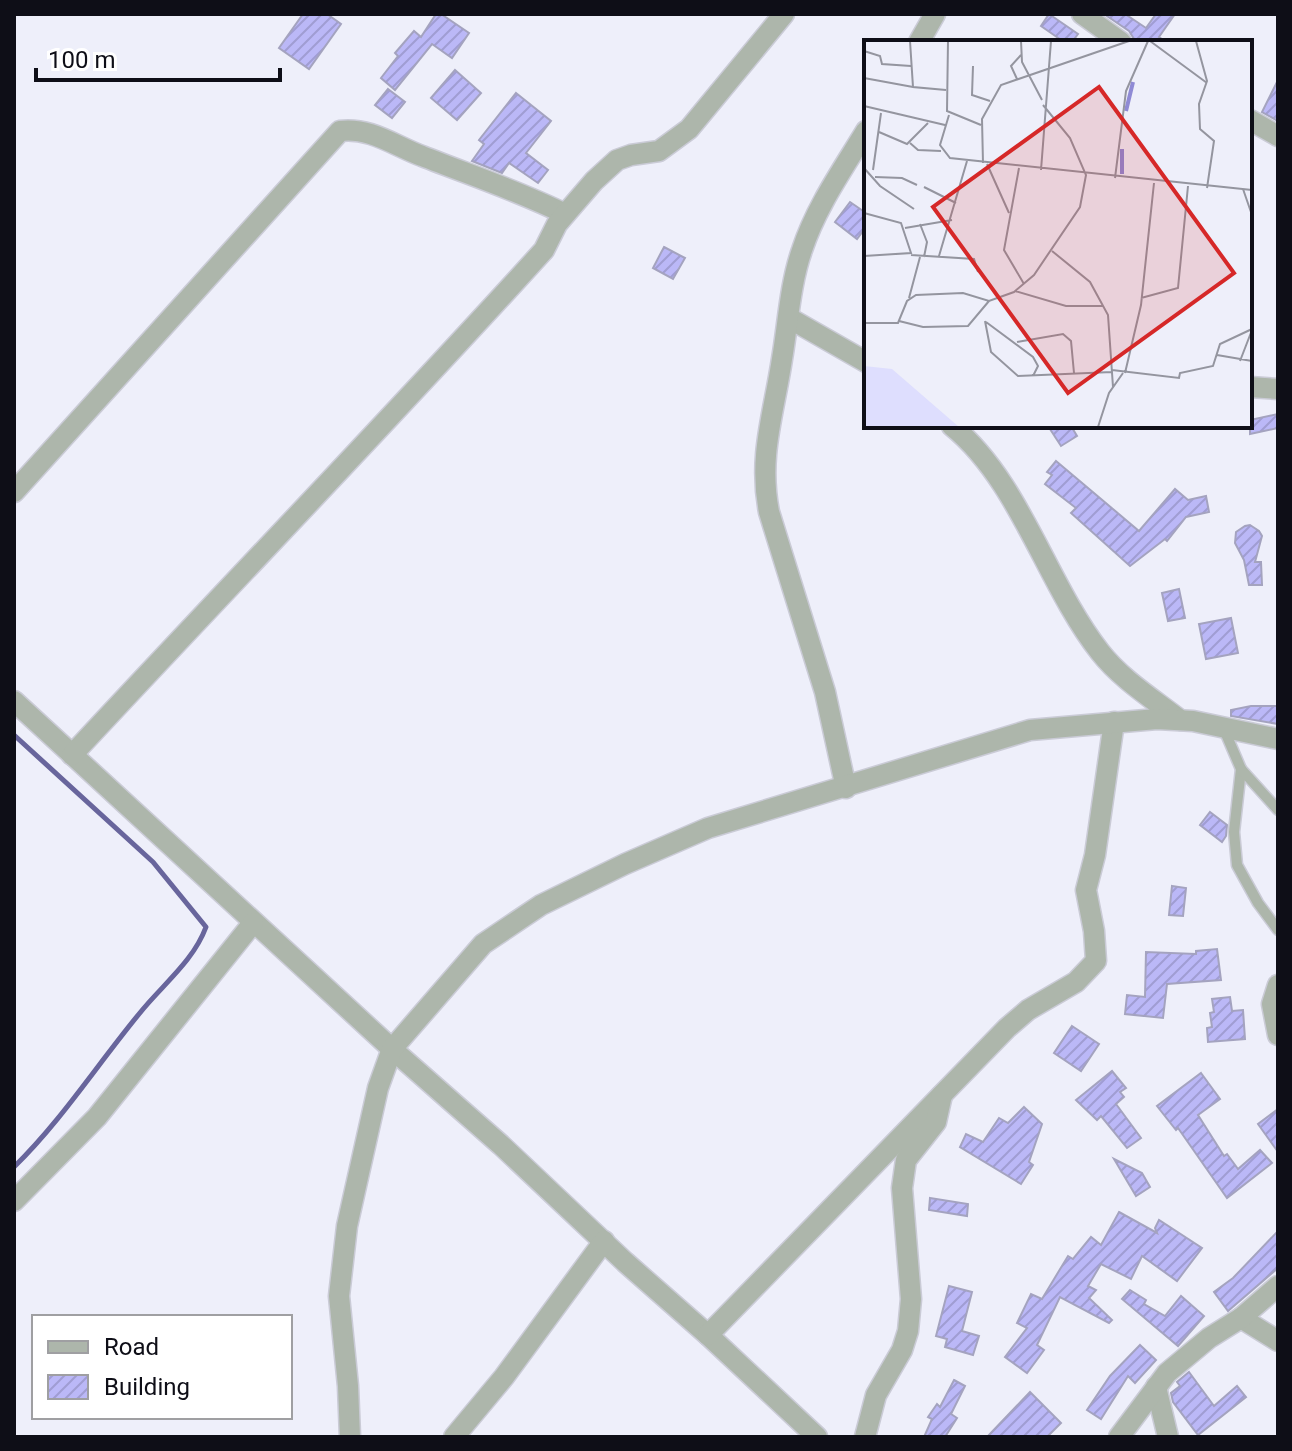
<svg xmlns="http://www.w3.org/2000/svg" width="1292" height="1451" viewBox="0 0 1292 1451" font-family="Roboto,sans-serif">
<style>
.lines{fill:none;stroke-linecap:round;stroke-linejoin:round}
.stream{stroke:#68659c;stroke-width:5}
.building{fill:url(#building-hatch);stroke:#a4a3bf;stroke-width:2}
.lane-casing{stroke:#cacbd6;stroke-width:13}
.street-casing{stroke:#cacbd6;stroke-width:23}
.lane{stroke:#adb6ab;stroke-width:10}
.street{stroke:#adb6ab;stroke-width:20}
.inset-river{fill:none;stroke:#8f8ad5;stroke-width:4}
.inset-road{fill:none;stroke:#94959f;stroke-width:2}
.view{fill:#d62828;fill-opacity:0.15;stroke:#d62828;stroke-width:4}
.inset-edge{fill:none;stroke:#0e0e17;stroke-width:4}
</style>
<defs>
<pattern id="building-hatch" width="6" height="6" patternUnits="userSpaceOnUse" patternTransform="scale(2)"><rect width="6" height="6" fill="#bbb8f7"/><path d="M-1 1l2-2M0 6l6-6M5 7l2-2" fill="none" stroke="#a09dd3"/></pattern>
</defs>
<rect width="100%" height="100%" fill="#eeeffa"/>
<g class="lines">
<path class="stream" d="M14,735L153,862L206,927C193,962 162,985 139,1014C97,1065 61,1121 14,1167"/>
</g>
<g class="building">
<path d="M303,14H327L341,24L309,69L279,48Z"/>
<path d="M436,14H441L469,33L452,58L432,44L395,90L381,78L398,56L395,53L414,31L421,37Z"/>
<path d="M1049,14L1078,34L1072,42H1064L1041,26Z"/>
<path d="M1104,14H1125L1146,28L1156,14H1175L1159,37L1166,42H1136L1129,31Z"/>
<path d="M455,70L481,93L457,120L431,98Z"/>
<path d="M1278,80V121L1262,112Z"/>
<path d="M388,89L405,102L392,118L375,105Z"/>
<path d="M516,93L551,121L526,153L548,170L538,183L509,163L502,173L472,161L484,144L479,140Z"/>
<path d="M850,202L866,213V227L857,239L835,222Z"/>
<path d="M664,247L685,258L673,279L653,268Z"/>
<path d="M1278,414V428L1250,434V420Z"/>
<path d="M1048,426H1071L1077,436L1061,446Z"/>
<path d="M1056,461L1139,531L1175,489L1188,500L1206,496L1209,512L1186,517L1167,541L1165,539L1130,566L1071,513L1076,508L1045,484L1052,475L1047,472Z"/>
<path d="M1250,525L1259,531L1262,536L1255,562H1261L1262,585H1249L1244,560L1235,543L1236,532L1245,526Z"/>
<path d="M1179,589L1185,618L1168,621L1162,593Z"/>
<path d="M1231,618L1238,653L1206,659L1199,624Z"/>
<path d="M1251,706H1278V724L1231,716V710Z"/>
<path d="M1210,812L1227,825L1226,836L1222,842L1200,825Z"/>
<path d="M1172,886L1186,888L1183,916L1169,915Z"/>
<path d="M1217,949L1221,980L1167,984L1163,1018L1125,1014L1127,995L1145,997L1146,952L1196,954V951Z"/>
<path d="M1230,997L1232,1011L1243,1010L1245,1039L1208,1042L1207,1028L1212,1027L1210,1013L1214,1012L1212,999Z"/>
<path d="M1072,1026L1099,1044L1081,1071L1054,1053Z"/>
<path d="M1112,1071L1126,1088L1120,1092L1124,1097L1116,1104L1141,1138L1127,1148L1101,1116L1097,1120L1076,1100Z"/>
<path d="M1201,1073L1220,1099L1198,1115L1224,1156L1227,1154L1238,1169L1260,1150L1272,1163L1227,1198L1178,1128L1176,1130L1157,1106Z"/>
<path d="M1024,1107L1042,1124L1029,1162L1033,1165L1021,1184L960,1147L966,1134L983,1142L999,1118L1008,1123Z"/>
<path d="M1278,1109V1152L1258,1124Z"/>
<path d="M1114,1159L1142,1173L1150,1187L1136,1196Z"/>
<path d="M930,1198L968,1204L967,1216L929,1210Z"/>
<path d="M1119,1212L1157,1233L1155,1228L1159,1220L1202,1248L1177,1281L1142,1256L1131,1279L1101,1264L1088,1286L1096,1290L1089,1298L1112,1320L1109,1323L1060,1297L1037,1345L1044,1350L1027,1373L1005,1357L1027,1328L1017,1323L1031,1294L1042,1299L1068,1256L1073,1259L1091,1237L1101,1245Z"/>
<path d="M1278,1231V1268L1228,1311L1214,1292L1233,1278Z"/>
<path d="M949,1286L972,1292L962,1331L979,1336L973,1355L945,1347L947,1339L936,1336Z"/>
<path d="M1130,1290L1146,1300L1144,1304L1165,1316L1181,1296L1204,1316L1178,1346L1122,1299Z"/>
<path d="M1140,1345L1156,1360L1135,1383L1128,1376L1101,1419L1087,1410L1110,1376Z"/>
<path d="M1189,1372L1214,1406L1237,1386L1246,1397L1198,1435L1173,1402L1171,1393L1180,1386L1177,1382Z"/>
<path d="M954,1380L965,1386L951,1414L957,1418L945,1437H924L932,1419L928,1417L937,1404L940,1407Z"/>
<path d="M1030,1392L1061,1423L1047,1437H987Z"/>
</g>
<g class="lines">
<g class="lane-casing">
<g id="lane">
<path d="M1223,727L1241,769L1234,832L1237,865L1258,903L1278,930"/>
<path d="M1241,769L1278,810"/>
</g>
</g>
<g class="street-casing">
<g id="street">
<path d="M1082,14L1121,42"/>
<path d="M919,42L935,14"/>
<path d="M1250,120L1278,136"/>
<path d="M789,318L866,362"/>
<path d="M1250,387L1278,389"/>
<path d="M952,426C1020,481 1046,583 1100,652C1121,679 1153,699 1180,720"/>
<path d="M14,492L340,131C370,127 395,146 422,156C470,175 519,191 565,214"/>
<path d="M14,701L392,1049L501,1145L625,1262L708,1335L817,1437"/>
<path d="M72,755C229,586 389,421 544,250L557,224L594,181L617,160L631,155L659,151L689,129L784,14"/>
<path d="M846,788L825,692L769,512C758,456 774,413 782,359C788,324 790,284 802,250C816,207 843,169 866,131"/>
<path d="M1278,985L1272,1004L1278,1035"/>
<path d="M14,1201L97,1117L253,923"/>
<path d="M1241,1318L1278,1341"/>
<path d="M708,1335L1007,1028L1028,1010L1076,982L1096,961L1094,931L1086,890L1095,855L1114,722"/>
<path d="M1156,1387L1168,1437"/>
<path d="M350,1437L348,1386L339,1296L347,1226L378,1088L392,1049L483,944L541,905L625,864L708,828L1030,730L1157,719L1193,721L1278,739"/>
<path d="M454,1437L504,1377L604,1241"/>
<path d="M865,1437L876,1395L902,1350L908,1331L911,1299L902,1188L906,1160L936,1122L942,1095"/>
<path d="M1119,1437L1167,1373L1209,1338L1241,1318L1278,1286"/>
</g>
</g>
<use href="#lane" class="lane"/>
<use href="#street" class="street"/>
</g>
<g transform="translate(864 40)">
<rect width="388" height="388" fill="#eeeffa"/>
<path d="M0,326L28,329L95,387H0Z" fill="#dedefe"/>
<path class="inset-river" d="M262,71L269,42M258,109V134"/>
<path class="inset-road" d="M46,1L49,47L82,50M84,1L83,71L117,85M157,1L158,22L178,60M286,1L343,43M332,1L343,41L335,64L336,89L350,101L343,148M0,11L16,16L18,24L47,26M109,26L108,55L126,61M0,38L49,47M153,39L147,26L157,15M0,66L81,85M85,75L76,105L86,118L388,150M15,92L43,104L64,83M46,103L54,110L77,111M119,123L118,79L137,45L265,1M123,124L145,173M0,128L16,146L50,169M155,128L140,210L160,244M9,130L17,73M177,130L187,1M11,137L38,138L53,145M251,138L262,51L284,1M60,147L92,163M379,149L388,175M0,173L37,183L47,213L0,216M56,184L63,202L60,217M41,188L88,180M188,211L226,242L244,275L249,347M47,215L110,219L114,232M75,216L103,121M151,251L202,266H239M45,258L56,217M277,258L314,248L324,146M35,281L59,287L104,286L125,261M121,281L127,312L154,336L248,332M122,282L169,317L174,326L169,336M0,283H34L43,261L52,255L99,253L125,261L150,252L170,235L216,167L222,135L206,98L179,65M153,302L199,294L207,301L210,333M353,315L388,321M376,321L388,290M248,330L315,338L316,333L349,326L356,304L388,289M261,333L277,265L290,143M234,387L245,353L259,333"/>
<path class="view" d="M235,47L370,233L204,353L69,167Z"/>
<rect width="388" height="388" class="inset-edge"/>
</g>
<rect width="1292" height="1451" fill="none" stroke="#0e0e17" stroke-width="32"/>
<rect x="32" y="1315" width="260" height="104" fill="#ffffff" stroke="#9f9fa2" stroke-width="2"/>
<rect x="48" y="1341" width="40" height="12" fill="#adb6ab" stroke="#9f9fa2" stroke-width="2"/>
<text x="104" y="1355" font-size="24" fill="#0e0e17">Road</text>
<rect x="48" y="1375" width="40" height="24" fill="url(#building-hatch)" stroke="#9f9fa2" stroke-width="2"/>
<text x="104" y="1395" font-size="24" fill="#0e0e17">Building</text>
<path d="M36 68v12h244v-12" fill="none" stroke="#0e0e17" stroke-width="4"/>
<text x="48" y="68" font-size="24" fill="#0e0e17" stroke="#ffffff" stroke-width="6" paint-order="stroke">100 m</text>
</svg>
